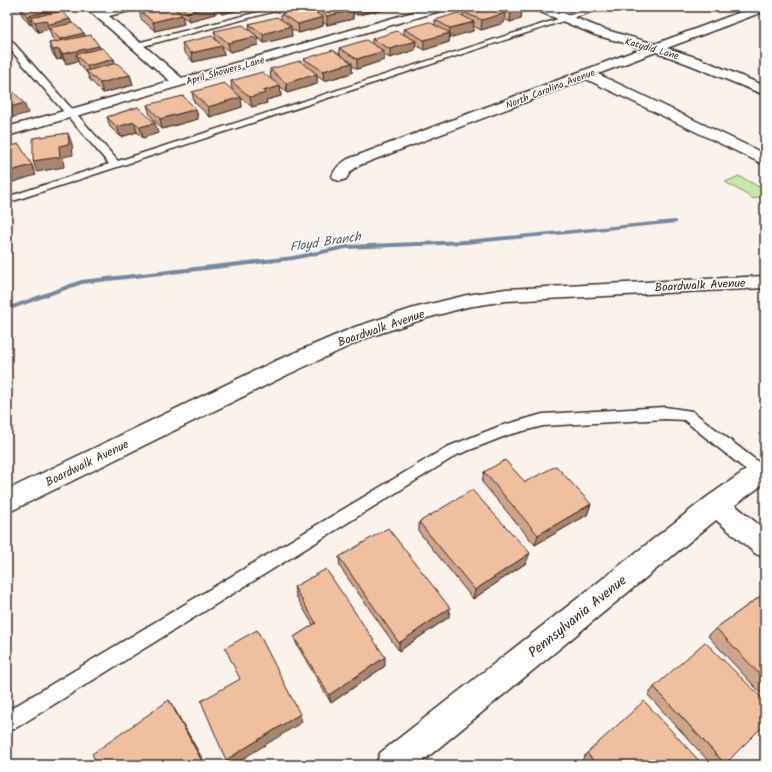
<svg xmlns="http://www.w3.org/2000/svg" width="772" height="772" viewBox="0 0 772 772" font-family="Kalam,sans-serif">
<style>
.green{fill:#c4eaa4;stroke:#808a61}
.lines{fill:none;stroke-linecap:round;stroke-linejoin:round}
.stream{fill:#73899e;fill-rule:evenodd}
.lane-casing{stroke:#3b2a1e;stroke-width:3}
.street-casing{stroke:#3b2a1e;stroke-width:3}
.lane{fill:#fff;fill-rule:evenodd}
.street{fill:#fff;fill-rule:evenodd}
.wall{fill:#cea48a;stroke:#3b2a1e}
.shaded-wall{fill:#a88670;stroke:#3b2a1e}
.building{fill:#f0bfa0;stroke:#3b2a1e}
.labels{text-anchor:middle;stroke-width:3;stroke-linejoin:round;paint-order:stroke}
.far-street-label{font-size:10px;fill:#3b2a1e;stroke:#fff}
.street-label{font-size:12px;fill:#3b2a1e;stroke:#fff}
.water-label{font-size:13px;font-style:italic;fill:#57595e;stroke:#fff}
.near-street-label{font-size:14px;fill:#3b2a1e;stroke:#fff}
</style>
<rect width="100%" height="100%" fill="#fcf2ec"/>
<filter id="ink" filterUnits="userSpaceOnUse"><feTurbulence type="fractalNoise" baseFrequency=".025" numOctaves="2"/><feDisplacementMap in="SourceGraphic" scale="8" xChannelSelector="R" yChannelSelector="G"/><feConvolveMatrix kernelMatrix="1 2 1 2 8 2 1 2 1" color-interpolation-filters="sRGB"/></filter>
<g filter="url(#ink)">
<path class="green" d="M739,176L765,190V194L754,199L725,182Z"/>
<g class="lines">
<path class="stream" d="M675,220L677,221V223L466,244L346,249L293,260L82,284L7,311V307L81,280L293,256L346,245L466,240Z"/>
<g class="lane-casing">
<g id="lane">
<path d="M278,7H290L136,48L132,46L133,44Z"/>
<path d="M595,7H606L7,203V197L109,164L7,46V39H10L118,161Z"/>
<path d="M665,407L692,411L765,467V478L762,479L756,478L684,420L665,419L543,426L508,435L457,455L14,729L7,732V711L447,447L500,426L543,414Z"/>
</g>
</g>
<g class="street-casing">
<g id="street">
<path d="M85,7H98L103,11L120,7H140L138,9L109,16L182,78L431,7H449L447,9L7,136V127L170,81Z"/>
<path d="M532,7H548L603,29L655,44L754,7H765V11L667,48L698,58L765,86V95L688,64L656,52L598,74L765,154V165L586,79L360,165L351,171L346,179L340,181L334,179L332,176C336,167 340,164 348,159L643,48L595,35L534,9Z"/>
<path d="M765,276V288L506,301L467,307L427,318L369,337L289,374L7,513V490L273,362L355,327L414,308L467,295L506,289Z"/>
<path d="M765,460V483L735,505L765,530V558L756,554L716,520L418,765H376L380,753L707,497L756,463Z"/>
</g>
</g>
<use href="#lane" class="lane"/>
<use href="#street" class="street"/>
</g>
<g class="wall">
<path d="M9,7H56L58,9V11L84,33L85,36L99,46L100,48L114,59L115,63L130,75L133,85L103,93L90,80L87,73L79,64L78,61L66,64L62,58L57,60L52,53L49,43L56,42L52,38L49,29L38,32L33,27L32,24L30,25L22,15L20,8L11,10Z"/>
<path d="M175,7H248V8L222,14L214,9L215,14L189,21L182,16L184,24L155,31L141,19L139,10H175Z"/>
<path d="M313,7H384V10L357,15L353,13V19L327,25L323,22V26L299,33L291,29L292,36L264,43L258,38V45L230,52L222,46L224,55L193,62L184,52L182,43L216,40L214,31L250,30L249,24L281,20V14L313,12Z"/>
<path d="M479,7H520V9L522,10L521,19L510,22L504,19V23L481,30L473,26V31L449,37V42L424,50L416,45L415,50L390,58L384,55V60L357,69L352,66V73L324,81L317,76V84L287,93L280,86L281,96L266,100L267,103L252,107L241,98L242,107L210,117L194,102L192,92L232,90L231,81L271,79L270,69L305,65L304,59L340,55L339,48L372,44V39L404,35V29L435,25V20L463,16V12Z"/>
<path d="M147,105L196,109L198,119L162,129L150,115Z"/>
<path d="M138,107L158,133L143,138L137,132L121,137L110,127L107,117Z"/>
<path d="M484,472L591,504L587,515L535,545L482,482Z"/>
<path d="M419,522L526,563L473,599L419,532Z"/>
<path d="M339,557L449,617L399,651L340,567Z"/>
<path d="M294,587L385,666L331,703L297,645L294,637L313,625L296,596Z"/>
<path d="M765,593V698L708,636L716,628Z"/>
<path d="M654,687L725,764L723,765H712L648,695Z"/>
<path d="M587,753L703,765H586L582,760Z"/>
</g>
<g class="shaded-wall">
<path d="M10,7H19L20,8L11,10Z"/>
<path d="M207,7H214L215,14L189,21L187,12Z"/>
<path d="M221,7H248V8L222,14Z"/>
<path d="M357,7H384V10L357,15Z"/>
<path d="M513,7H520V11L522,10L521,19L510,22L511,13Z"/>
<path d="M58,9L61,18L46,20L49,29L38,32L35,22L30,18L32,24L30,25L27,16Z"/>
<path d="M353,10V19L327,25V16Z"/>
<path d="M505,13L504,23L481,30L482,20Z"/>
<path d="M182,15L184,24L155,31L153,22Z"/>
<path d="M323,17V26L299,33L298,24Z"/>
<path d="M70,19L73,28L53,33L50,24Z"/>
<path d="M474,22L473,31L449,38L450,28Z"/>
<path d="M291,26L292,36L264,43L263,34Z"/>
<path d="M84,33L87,42L63,48L60,39Z"/>
<path d="M450,33L449,42L424,50V40Z"/>
<path d="M257,36L258,45L230,52L228,43Z"/>
<path d="M416,41L415,50L390,58V49Z"/>
<path d="M99,46L102,56L76,54L78,61L66,64L62,54Z"/>
<path d="M222,46L224,55L193,62L191,53Z"/>
<path d="M59,49L62,58L57,60L53,50Z"/>
<path d="M384,51V60L357,69V59Z"/>
<path d="M114,59L116,69L89,73L87,66Z"/>
<path d="M352,63V73L324,81L323,71Z"/>
<path d="M317,74V84L287,93L286,83Z"/>
<path d="M130,75L133,85L103,93L100,83Z"/>
<path d="M280,86L281,96L266,100L267,103L252,107L250,97L263,91Z"/>
<path d="M10,87L14,97L7,99V88Z"/>
<path d="M241,97L242,107L210,117L208,107Z"/>
<path d="M24,103L28,113L7,119V108Z"/>
<path d="M196,109L198,119L162,129L160,119Z"/>
<path d="M134,122L137,132L121,137L117,127Z"/>
<path d="M155,123L158,133L143,138L140,127Z"/>
<path d="M68,133L72,144L73,155L63,157L64,167L37,172L33,161L59,146Z"/>
<path d="M32,165L36,175L7,184V172Z"/>
<path d="M591,504L587,515L535,545L538,535Z"/>
<path d="M530,553L526,563L473,599L475,590Z"/>
<path d="M450,608L449,617L399,651V643Z"/>
<path d="M385,657V666L331,703L329,695Z"/>
<path d="M169,700L174,708L206,765H204Z"/>
<path d="M300,714L302,722L233,765H230L226,760Z"/>
</g>
<g class="building">
<path d="M20,7H56L58,9L27,16Z"/>
<path d="M154,7H172L182,15L153,22L139,10Z"/>
<path d="M180,7H207L187,12Z"/>
<path d="M305,7L323,17L298,24L281,14Z"/>
<path d="M314,7H349L353,10L327,16Z"/>
<path d="M479,7H491L505,13L482,20L463,12Z"/>
<path d="M499,7H515L522,10L511,13Z"/>
<path d="M61,11L70,19L50,24L46,20L35,22L30,18Z"/>
<path d="M458,13L474,22L450,28L435,20Z"/>
<path d="M277,17L291,26L263,34L249,24Z"/>
<path d="M429,22L450,33L424,40L404,29Z"/>
<path d="M73,23L84,33L60,39L49,28Z"/>
<path d="M243,25L257,36L228,43L214,31Z"/>
<path d="M397,31L416,41L390,49L372,39Z"/>
<path d="M91,35L99,46L62,54L59,49L53,50L49,43Z"/>
<path d="M212,36L222,46L191,53L182,43Z"/>
<path d="M366,40L384,51L357,59L339,48Z"/>
<path d="M102,48L114,59L87,66L76,54Z"/>
<path d="M333,50L352,63L323,71L304,59Z"/>
<path d="M300,61L317,74L286,83L270,69Z"/>
<path d="M117,63L130,75L100,83L86,71Z"/>
<path d="M262,72L280,86L263,91L266,93L250,97L231,81Z"/>
<path d="M7,83L10,87L7,88Z"/>
<path d="M224,83L241,97L208,107L192,92Z"/>
<path d="M12,90L24,103L7,108V91Z"/>
<path d="M183,96L196,109L160,119L147,105Z"/>
<path d="M138,107L155,123L140,127L134,122L117,127L107,117Z"/>
<path d="M68,133L69,144L59,146L60,157L33,161V138Z"/>
<path d="M19,144L32,165L7,172V147Z"/>
<path d="M505,460L525,482L556,466L591,504L538,535L484,472Z"/>
<path d="M472,490L530,553L475,590L419,522Z"/>
<path d="M388,528L450,608L399,643L339,557Z"/>
<path d="M326,569L385,657L329,695L294,637L316,623L294,587Z"/>
<path d="M765,593V680L716,628Z"/>
<path d="M257,630L300,714L226,760L201,701L240,679L225,648Z"/>
<path d="M705,642L765,701V724L725,764L654,687Z"/>
<path d="M169,700L204,765H97L92,754Z"/>
<path d="M644,701L703,765H597L587,753Z"/>
</g>
</g>
<g class="labels">
<g class="far-street-label">
<text transform="translate(652 48) rotate(16)" y="4">Katydid Lane</text>
<text transform="translate(225 70) rotate(-16)" y="4">April Showers Lane</text>
<text transform="translate(550 88) rotate(-21)" y="4">North Carolina Avenue</text>
</g>
<g class="street-label">
<text transform="translate(700 285) rotate(-3)" y="4">Boardwalk Avenue</text>
<text transform="translate(381 328) rotate(-19)" y="4">Boardwalk Avenue</text>
<text transform="translate(87 463) rotate(-26)" y="4">Boardwalk Avenue</text>
</g>
<g class="water-label">
<text transform="translate(325 241) rotate(-9)" y="5">Floyd Branch</text>
</g>
<g class="near-street-label">
<text transform="translate(577 616) rotate(-39)" y="5">Pennsylvania Avenue</text>
</g>
</g>
<rect width="772" height="772" fill="none" stroke="#fff" stroke-width="24"/>
<rect x="12" y="12" width="748" height="748" fill="none" stroke="#3b2a1e" stroke-width="1.5" filter="url(#ink)"/>
</svg>
